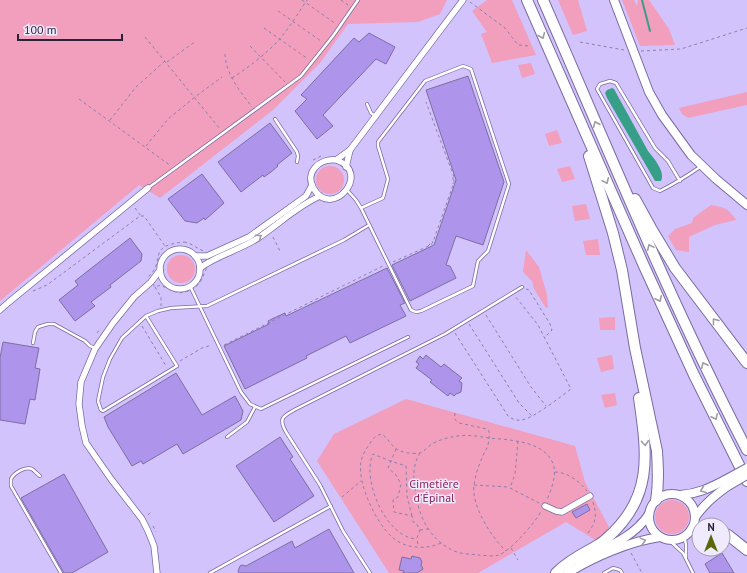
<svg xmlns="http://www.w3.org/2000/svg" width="747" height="573" viewBox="0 0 747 573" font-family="'PT Sans',sans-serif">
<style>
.green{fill:#f29ebd}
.water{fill:#379e88}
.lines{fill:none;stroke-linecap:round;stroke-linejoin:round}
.stream{stroke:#379e88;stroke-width:2}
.building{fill:#ae95eb;stroke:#7c6ea3}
.lane-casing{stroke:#7a6ba0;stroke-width:4}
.street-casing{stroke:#7a6ba0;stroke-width:7}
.secondary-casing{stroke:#7a6ba0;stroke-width:10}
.primary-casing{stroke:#7a6ba0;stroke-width:10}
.highway-casing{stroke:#7a6ba0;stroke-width:12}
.path{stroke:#8c80ab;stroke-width:1;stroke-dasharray:3 3;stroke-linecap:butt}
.lane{stroke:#fff;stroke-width:2.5}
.street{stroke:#fff;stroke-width:5.5}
.secondary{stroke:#fff;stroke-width:8}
.primary{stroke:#fff;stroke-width:8}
.highway{stroke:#fff;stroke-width:10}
.primary-bridge-casing{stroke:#7a6ba0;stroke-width:10;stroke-linecap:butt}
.primary-bridge{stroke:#fff;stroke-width:8}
.oneway{stroke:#9f9ca6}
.labels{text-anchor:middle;stroke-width:3;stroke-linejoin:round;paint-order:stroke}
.park-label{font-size:12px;fill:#912057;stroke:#efebfd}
</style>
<rect width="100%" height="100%" fill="#d2c3fd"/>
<g class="green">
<path d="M0,0H447L440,14L418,22L348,24L320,63L273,110L160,198L139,185L0,301Z"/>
<path d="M487,0H512L536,55L492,63L481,34L487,32L472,11Z"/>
<path d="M558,0H578L587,31L573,35Z"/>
<path d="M622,0H634L637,6L638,0H649L669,29L675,45L640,46Z"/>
<path d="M531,63L535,74L522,78L518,65Z"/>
<path d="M747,92V105L688,118L682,114L679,108Z"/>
<path d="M557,130L562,143L549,146L545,134Z"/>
<path d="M570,166L575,179L562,182L557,169Z"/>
<circle cx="330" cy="180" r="14"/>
<path d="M586,204L590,219L575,221L572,206Z"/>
<path d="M711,205C725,207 729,209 736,220L715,225L689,237V252L676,250L668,236L675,229L692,223L693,218Z"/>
<path d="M598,239L600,255H586L583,241Z"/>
<path d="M526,250L539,267L547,295L548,307L546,308L534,289L532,281L523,272Z"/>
<circle cx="181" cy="269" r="14"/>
<path d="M615,317V330H600L599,318Z"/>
<path d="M612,355L614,369L601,372L597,358Z"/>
<path d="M615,393L617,405L605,408L601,395Z"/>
<path d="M406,399L575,446L585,482L611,531L597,541L566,522L478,573H389L317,461L334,434Z"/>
<circle cx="672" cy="517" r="17"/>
</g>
<path class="water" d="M612,88L614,89L648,151C653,157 666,172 661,181H655L607,98L605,93L607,90Z"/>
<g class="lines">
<path class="stream" d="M642,0L650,31"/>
</g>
<g class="building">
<path d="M369,33L395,47L386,64L376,59L323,115L333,126L317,139L295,111L307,99L301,95L354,38L359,42Z"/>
<path d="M468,76L504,182L483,245L456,236L446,265L450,266L456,278L410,301L392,265L434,245L456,180L426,90Z"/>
<path d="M270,123L292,153L277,165L278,166L271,172L264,177L263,175L241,192L218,162Z"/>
<path d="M202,174L224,203L205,220L204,218L197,223L185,221L168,199Z"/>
<path d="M130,238L142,254L141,261L110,285L111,287L91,302L95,306L75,321L59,300L78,285L75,281Z"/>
<path d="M387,268L405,303L400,305L406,316L350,343L346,336L306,356L307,358L245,389L224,346L269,324L268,321L274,318L285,313L286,316Z"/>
<path d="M3,342L39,348L35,368L40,369L35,400L30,399L25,424L0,420V358Z"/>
<path d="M426,355L441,367L444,364L462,378L459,381L462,383L461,392L456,394L454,396L450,393L448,396L430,382L432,380L416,368L419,364L416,362L420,356L423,359Z"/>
<path d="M176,373L202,415L235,396L243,411L241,420L183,454L177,444L143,464L141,461L132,466L108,427L104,417Z"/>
<path d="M280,437L293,457L290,459L314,496L274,522L236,466Z"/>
<path d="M64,474L108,552L72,573H64L21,498Z"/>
<path d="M587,504L590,510L576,518L572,512Z"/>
<path d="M329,529L354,573H239L238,571L240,566L242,565L246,566L292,541L295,548Z"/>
<path d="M722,553L734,573H710L705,564Z"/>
<path d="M412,556L420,558L422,562L421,565L423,569L417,573H403L404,571L399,570L402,557L411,559Z"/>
</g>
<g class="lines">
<g class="lane-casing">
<g id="lane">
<path d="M367,104L371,113L375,116"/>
<path d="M275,119L297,152L298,156L297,162"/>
<path d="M680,181L668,161L655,148L616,83L610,81L600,84L597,89L653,188L660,191C674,184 687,176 700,167"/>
<path d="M148,188L301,76L333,36L358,0"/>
<path d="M347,190L356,200L361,208L411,310L416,312L421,311L473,286L478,261L488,251L509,184L471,69L463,66L425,81L378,142V146L388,179L383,198L361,208"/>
<path d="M190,286L241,392L250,404L261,409L408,337"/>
<path d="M146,316L177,366L103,411L101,410L98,401L103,377L110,359L122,338L146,316L158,311L171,308L207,306L344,240L369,225"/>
<path d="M33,343L35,332L38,327L48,324H54L85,341L90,346L95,348"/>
<path d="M227,437L247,422L255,407"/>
<path d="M40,476C37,474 35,471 32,469C25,466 14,473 11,479V486L61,573"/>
<path d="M684,537L686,544V557"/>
<path d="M670,541L683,553L693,573"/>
<path d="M210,573L331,506"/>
<path d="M370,573L343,531L320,485L286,432C278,418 283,416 296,409L445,334L522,287"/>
<path d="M604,573L613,568L620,570L622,573"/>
</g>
</g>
<g class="street-casing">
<g id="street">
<path d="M336,160C373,172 332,220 314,189C304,173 319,158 336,160L350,150L463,0"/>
<path d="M346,167L350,150"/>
<circle cx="180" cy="269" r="20"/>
<path d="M195,256H207L249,237L306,196L312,185"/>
<path d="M200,268C217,255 240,250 258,238C279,224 297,206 320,196"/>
<path d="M0,310L9,302L148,188"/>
<path d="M545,506L556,511L562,512L590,496"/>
<path d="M157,573L154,546L148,531L142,519L111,479L86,443L82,426L79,404L81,382L95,349L113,323L134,297L151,282L160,270"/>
</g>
</g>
<g class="secondary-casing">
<path id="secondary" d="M614,0L649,92L662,115L691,155L716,179L747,205"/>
</g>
<g class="primary-casing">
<g id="primary">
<circle cx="672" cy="517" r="23"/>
<path d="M680,495C697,494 710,488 725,480"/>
<path d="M696,516C705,503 715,495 728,486"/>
<path d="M579,561C604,548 634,538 649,514"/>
<path d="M568,573C593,557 631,541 660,537"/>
</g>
</g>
<g class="highway-casing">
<g id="highway">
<path d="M527,0L644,266L694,375L747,481"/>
<path d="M543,0C609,151 671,304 747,450"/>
<path d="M589,156L613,233L622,270L635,348L657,451C658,468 659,484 656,500"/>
<path d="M635,199L651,228L675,268L747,363"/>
<path d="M692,530H699"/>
<path d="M723,534L728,535L747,550"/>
<path d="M556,573C566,563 578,556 591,549C596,546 602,543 606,539C654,498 647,454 639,398"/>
</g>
</g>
<g class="path">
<path d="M302,0L336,24"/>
<path d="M341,0L348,5"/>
<path d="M470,2L505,28L518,45L529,46"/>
<path d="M278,11L321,41"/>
<path d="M264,28L308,59"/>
<path d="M145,37L220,129"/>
<path d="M580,42L624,50"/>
<path d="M250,46L285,82"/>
<path d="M641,51L681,49L747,28"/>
<path d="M225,54C226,75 240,91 252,107"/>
<path d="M167,62L196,41"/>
<path d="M232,78C248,68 263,56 276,43C288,30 297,15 307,0"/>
<path d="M79,99L171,166"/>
<path d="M110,120L136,87L165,61"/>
<path d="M146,146L168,119L195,97L222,77"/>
<path d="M313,160L321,156"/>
<path d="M453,177V184"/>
<path d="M135,208L141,216"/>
<path d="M273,237L280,251"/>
<path d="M184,242C192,243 197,249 204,251L210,265C201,272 206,284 188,291C173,298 164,281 155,287L148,277C167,261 145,246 184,242Z"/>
<path d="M428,246L433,241"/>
<path d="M393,262L431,245L433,242L454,182V177L426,102"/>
<path d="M155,287L161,297V306"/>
<path d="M526,289L529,290L550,324L552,330L544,338"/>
<path d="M33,291L47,285L140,216H144L165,246"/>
<path d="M486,315L531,387L546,406"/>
<path d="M469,324L519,403L532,416"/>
<path d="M142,326L166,366"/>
<path d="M97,333L101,328"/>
<path d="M455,333L508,416C512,419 516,421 522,420C534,418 560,397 571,389L538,325L515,296"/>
<path d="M224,345L385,265"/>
<path d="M180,361L202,348L212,345"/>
<path d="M455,413C454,418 455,421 459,423L487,429L489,431C490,449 485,448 480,463C477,470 475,478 474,485C471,505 491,537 506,551"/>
<path d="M518,441L515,474L510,488L539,503"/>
<path d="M396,449L388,468L396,475L401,484L398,497L393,500L394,512L412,516L413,522L416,523L420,530L417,538L418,546"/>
<path d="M420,453C413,464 413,476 415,489C418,514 428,539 454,551C461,554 470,554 478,555C484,555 493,557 499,555C509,552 537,521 541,511"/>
<path d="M555,472C567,472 579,481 587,491"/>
<path d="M474,485L509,487"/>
<path d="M342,497L361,481"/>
<path d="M148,515L151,512"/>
<path d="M412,516L407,496L406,466L390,461L373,454C361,479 386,538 417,539"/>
<path d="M153,526L156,532"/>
<path d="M420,530L428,529"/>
<path d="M588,533C596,522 597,515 593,502"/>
<path d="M441,543C426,550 405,549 392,537C376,523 357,483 361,462C362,456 365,450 369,445C372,439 376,435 382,434C393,443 391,450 408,453C411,453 417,454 420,453C425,451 428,446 432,444C439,440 446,438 452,437C465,434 477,436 489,438C510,440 548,441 554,467C556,478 551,490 547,500"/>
<path d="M511,548L518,560"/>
<path d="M631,553L642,573"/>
</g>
<use href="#lane" class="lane"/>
<use href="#street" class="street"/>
<use href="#secondary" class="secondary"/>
<use href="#primary" class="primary"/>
<use href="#highway" class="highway"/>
<g class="primary-bridge-casing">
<g id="primary-bridge">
<path d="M725,480L747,468"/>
<path d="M728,486L747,475"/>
</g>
</g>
<use href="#primary-bridge" class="primary-bridge"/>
</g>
<defs><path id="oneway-chevron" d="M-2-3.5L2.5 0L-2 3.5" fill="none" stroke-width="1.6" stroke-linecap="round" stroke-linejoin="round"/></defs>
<g class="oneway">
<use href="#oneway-chevron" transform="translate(542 36) rotate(67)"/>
<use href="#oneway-chevron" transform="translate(596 124) rotate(-113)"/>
<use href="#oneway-chevron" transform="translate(606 181) rotate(66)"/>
<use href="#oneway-chevron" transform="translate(259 237) rotate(-34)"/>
<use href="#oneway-chevron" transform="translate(650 247) rotate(-114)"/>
<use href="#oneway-chevron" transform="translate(659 299) rotate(65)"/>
<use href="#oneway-chevron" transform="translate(715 321) rotate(-127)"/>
<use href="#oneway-chevron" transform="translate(704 365) rotate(-115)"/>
<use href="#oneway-chevron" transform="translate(715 417) rotate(64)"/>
<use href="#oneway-chevron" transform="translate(645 443) rotate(86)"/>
<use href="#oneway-chevron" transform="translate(703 490) rotate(159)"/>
<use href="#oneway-chevron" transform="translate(643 541) rotate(-15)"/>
</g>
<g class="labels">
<g class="park-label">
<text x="434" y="488">Cimetière<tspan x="434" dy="14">d'Épinal</tspan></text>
</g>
</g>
<g transform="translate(711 537)"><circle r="19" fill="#efebfd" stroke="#a09baf"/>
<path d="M0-3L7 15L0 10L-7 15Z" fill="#5d6609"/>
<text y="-6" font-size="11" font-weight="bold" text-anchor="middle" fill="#292339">N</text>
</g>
<path d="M18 34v6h104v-6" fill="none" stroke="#292339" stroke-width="2"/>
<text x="24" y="34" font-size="12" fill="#292339" stroke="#efebfd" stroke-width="3" paint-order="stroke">100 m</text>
</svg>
